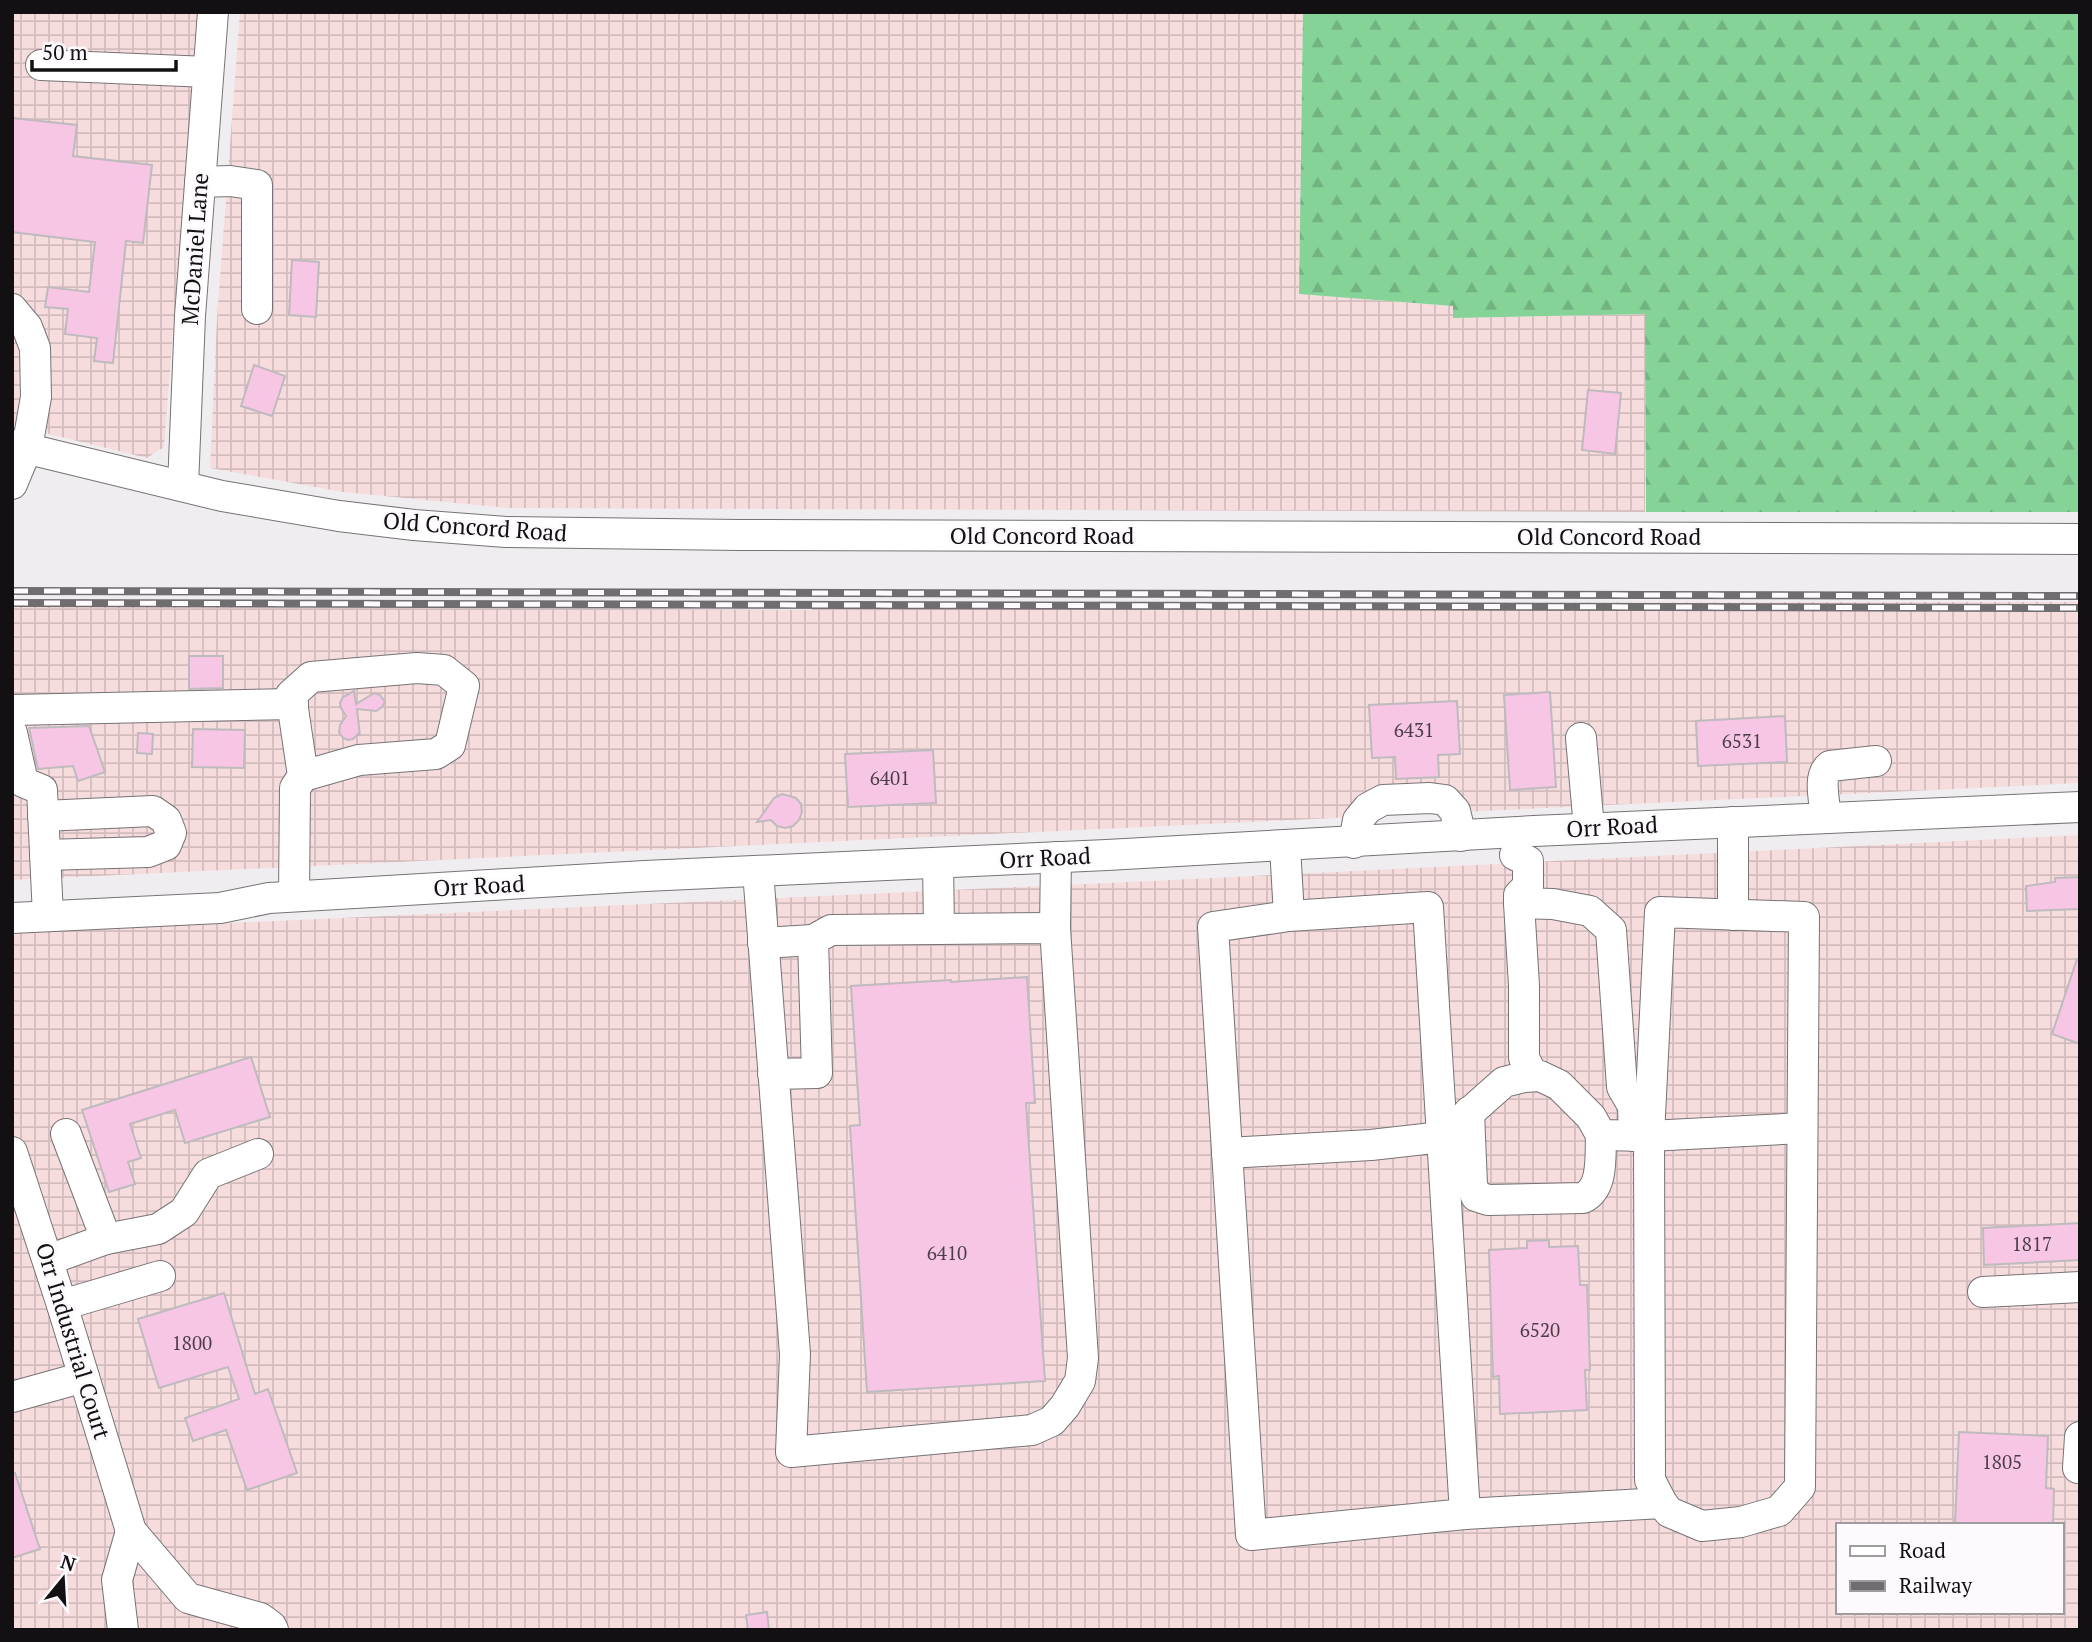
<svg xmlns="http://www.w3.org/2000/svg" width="2092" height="1642" viewBox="0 0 2092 1642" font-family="'PT Serif',serif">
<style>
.industrial{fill:url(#industrial-grid);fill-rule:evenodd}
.forest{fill:url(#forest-firs)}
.building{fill:#f7c6e5;stroke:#bebabd;stroke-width:2}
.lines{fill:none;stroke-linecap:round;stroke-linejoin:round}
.minor-casing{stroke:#767376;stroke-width:32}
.minor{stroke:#fff;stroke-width:30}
.rail-casing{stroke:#6f6d6f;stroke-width:8}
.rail{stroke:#fdfafd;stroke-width:5;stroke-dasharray:16;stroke-linecap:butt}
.labels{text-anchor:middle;stroke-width:6;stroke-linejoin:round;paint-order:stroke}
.number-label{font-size:19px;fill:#4b3e47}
.street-label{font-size:23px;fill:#121012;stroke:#fdfafd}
</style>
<defs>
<pattern id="industrial-grid" width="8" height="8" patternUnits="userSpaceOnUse" patternTransform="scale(1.75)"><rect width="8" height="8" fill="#f7dcde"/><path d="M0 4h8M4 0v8" fill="none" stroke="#d3bcbd"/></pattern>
<pattern id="forest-firs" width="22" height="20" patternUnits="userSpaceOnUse" patternTransform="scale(1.75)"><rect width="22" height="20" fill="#85d397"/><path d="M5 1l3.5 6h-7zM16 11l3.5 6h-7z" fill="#72b481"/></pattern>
</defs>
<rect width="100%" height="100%" fill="#f0edf0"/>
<g class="industrial">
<path d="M12,12H198L164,447L147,458L12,425Z"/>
<path d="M240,12H1303L1299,294L1453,306L1454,318L1646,314L1645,512L508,508L343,492L210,468L217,319Z"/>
<path d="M2080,602V783L12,880V606L812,610V603Z"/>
<path d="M2080,835V1630H12V933L1172,880ZM1838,1525H2062V1612H1838Z"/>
</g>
<path class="forest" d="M1303,12H2080V512H1646L1645,314L1453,318V306L1299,294Z"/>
<g class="building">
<path d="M12,118L77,125L73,156L152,165L143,243L126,241L113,363L94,361L97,338L65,334L68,309L45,307L48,287L89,292L95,242L12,232Z"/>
<path d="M292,260L319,262L316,317L289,315Z"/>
<path d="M254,365L285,376L272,416L241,406Z"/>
<path d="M1588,390L1621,393L1615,454L1582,450Z"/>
<path d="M189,656H223V688L189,689Z"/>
<path d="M354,691L356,704L374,693L380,695L385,702L382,707L376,711L357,709L360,736L359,733L353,739L348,740L343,738L339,732L340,725L346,716L341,708L340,703L343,697Z"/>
<path d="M1550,692L1556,787L1510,790L1504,695Z"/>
<path d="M1457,701L1460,754L1438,755L1439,777L1396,779L1395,757L1372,758L1369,705Z"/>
<path d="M1785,716L1787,762L1698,766L1696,721Z"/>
<path d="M89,726L105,772L78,781L73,766L38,769L29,728Z"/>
<path d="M193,729L245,730L244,768L192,767Z"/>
<path d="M138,733L153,734L152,754L137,753Z"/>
<path d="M933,750L936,803L848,807L845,754Z"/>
<path d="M782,794L796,798L801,804L802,812L799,820L793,826L785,828L777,826L771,820L757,822L774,798Z"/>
<path d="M2080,877V909L2027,911L2026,886L2055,882V878Z"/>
<path d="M2077,959L2080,960V1044L2052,1034Z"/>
<path d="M1027,977L1035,1103H1026L1045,1381L867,1392L850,1126L860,1125L851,986L951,980V982Z"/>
<path d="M251,1057L270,1117L185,1143L175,1110L130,1124L141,1158L128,1162L135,1184L109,1192L82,1110Z"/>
<path d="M2080,1223V1260L1984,1265L1983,1228Z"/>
<path d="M1549,1240V1247L1578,1246L1580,1285H1587L1590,1370H1585L1587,1410L1500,1414L1499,1376L1493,1377L1489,1250L1527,1248V1241Z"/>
<path d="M224,1293L255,1394L268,1389L297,1473L247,1490L226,1430L193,1441L185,1418L239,1399L228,1367L159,1388L138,1319Z"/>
<path d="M1959,1432L2048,1436L2046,1488L2054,1489L2053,1525H1955Z"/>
<path d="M15,1473L40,1549L12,1558V1474Z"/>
<path d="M767,1612L769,1630H748L746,1615Z"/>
</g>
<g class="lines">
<g class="minor-casing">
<g id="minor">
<path d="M41,65L208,72"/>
<path d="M200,182L230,181L257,185V309"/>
<path d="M12,309L27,327L35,348L36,397L27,448L12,484"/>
<path d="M12,445L222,496L339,516L414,525L506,532L740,535L2080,539"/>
<path d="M183,486L190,316L213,12"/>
<path d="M12,710L293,704"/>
<path d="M12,733L23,782L42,790L48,916"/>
<path d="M1581,738L1589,828"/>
<path d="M43,816L153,811L166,820L171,833L166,845L148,852L45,855"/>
<path d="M1826,817C1825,802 1817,776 1830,766L1876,761"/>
<path d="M1354,843L1358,820L1368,808L1383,800L1430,798L1445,800L1455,811L1461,836"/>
<path d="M1285,846L1289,916L1428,907L1465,1514L1251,1535L1213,927L1289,916"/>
<path d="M1515,855L1528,861V886L1519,895V903L1524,986V1058L1533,1076"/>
<path d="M938,863L939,929"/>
<path d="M758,871L795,1354L791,1452L1032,1430L1052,1421L1065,1406L1080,1381L1083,1358L1055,928L831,930L813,940L817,1073L773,1074"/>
<path d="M294,896L295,788L303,776L359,760L436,754L450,745L464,686L444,670L417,668L311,677L291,695L303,776"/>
<path d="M1519,903L1553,904L1590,911L1611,930L1622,1087L1633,1106L1634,1136"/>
<path d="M1660,912L1804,917L1800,1487L1779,1511L1741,1522L1702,1526L1669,1512L1662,1503L1650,1480L1649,1136Z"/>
<path d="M1733,915V822"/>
<path d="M12,918L220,908L269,898L645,876L1107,855L1534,831L2080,807"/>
<path d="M1055,928L1056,857"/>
<path d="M763,943L813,940"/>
<path d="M1469,1112L1472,1185L1476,1196L1488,1200L1583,1198C1604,1188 1600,1156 1601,1135"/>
<path d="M66,1134L106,1239"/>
<path d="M12,1152L62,1305L131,1531L188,1598L260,1618L271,1626L273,1630"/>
<path d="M1227,1153L1371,1145L1442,1137L1504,1082L1524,1077L1540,1076L1559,1085L1591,1117L1601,1135L1649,1136L1802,1128"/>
<path d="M48,1260L106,1239L158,1229L184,1212L208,1174L258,1154"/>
<path d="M1983,1292L2080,1287"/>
<path d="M62,1305L160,1276"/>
<path d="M12,1397L84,1377"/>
<path d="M2078,1468L2080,1437"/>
<path d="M1465,1514L1662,1503"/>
<path d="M123,1630L117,1580L131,1531"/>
</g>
</g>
<use href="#minor" class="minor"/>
<g class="rail-casing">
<g id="rail">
<path d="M12,591L2080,596"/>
<path d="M12,603L2080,608"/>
</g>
</g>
<use href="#rail" class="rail"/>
</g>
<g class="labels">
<g class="number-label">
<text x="1414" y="737">6431</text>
<text x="1742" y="748">6531</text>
<text x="890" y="785">6401</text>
<text x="2032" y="1251">1817</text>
<text x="947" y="1260">6410</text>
<text x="1540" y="1337">6520</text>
<text x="192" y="1350">1800</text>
<text x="2002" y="1469">1805</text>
</g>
<g class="street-label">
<text transform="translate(195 249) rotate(-86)" y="8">McDaniel Lane</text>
<text transform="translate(475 527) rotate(4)" y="8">Old Concord Road</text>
<text x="1042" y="544">Old Concord Road</text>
<text x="1609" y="545">Old Concord Road</text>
<text transform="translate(1612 827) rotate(-3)" y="8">Orr Road</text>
<text transform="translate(1045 858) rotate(-3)" y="8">Orr Road</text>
<text transform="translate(479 886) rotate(-3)" y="8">Orr Road</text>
<text transform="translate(73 1341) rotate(73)" y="8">Orr Industrial Court</text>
</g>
</g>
<rect width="2092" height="1642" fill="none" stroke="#121012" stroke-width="28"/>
<rect x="1836" y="1523" width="228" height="91" fill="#fdfafd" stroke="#9f9c9f" stroke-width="2"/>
<rect x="1850" y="1546" width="35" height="10" fill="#ffffff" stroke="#9f9c9f" stroke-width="2"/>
<text x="1899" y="1558" font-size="21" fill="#121012">Road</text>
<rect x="1850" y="1581" width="35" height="10" fill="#6f6d6f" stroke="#9f9c9f" stroke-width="2"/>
<text x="1899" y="1593" font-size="21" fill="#121012">Railway</text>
<g transform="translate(63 1579) rotate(18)" stroke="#fdfafd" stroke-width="5" paint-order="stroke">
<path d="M0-5L12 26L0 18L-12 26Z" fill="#121012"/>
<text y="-10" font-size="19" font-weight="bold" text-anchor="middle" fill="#121012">N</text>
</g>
<path d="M32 60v10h144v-10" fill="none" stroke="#121012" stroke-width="3.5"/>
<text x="42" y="60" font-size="21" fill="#121012" stroke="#fdfafd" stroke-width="5" paint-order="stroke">50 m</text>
</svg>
